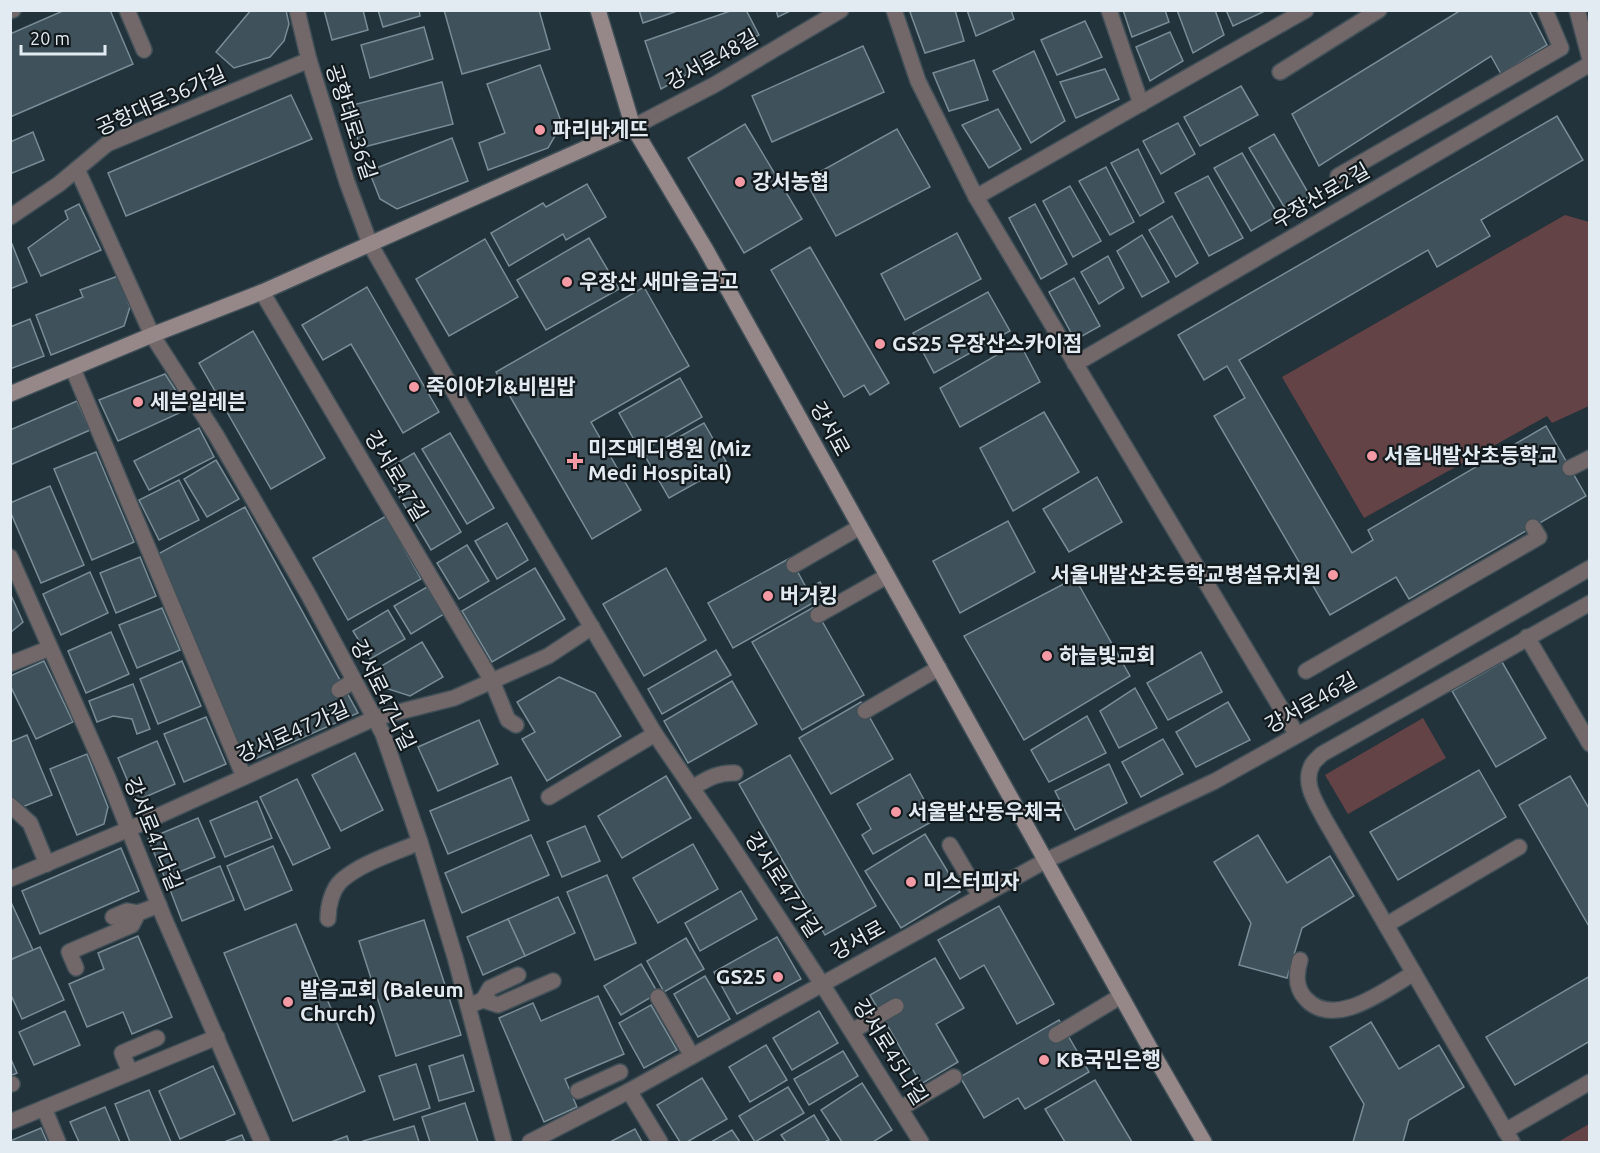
<svg xmlns="http://www.w3.org/2000/svg" width="1600" height="1153" viewBox="0 0 1600 1153" font-family="Ubuntu,'Noto Sans KR',sans-serif">
<style>
.green{fill:#644346}
.building{fill:#3f515a;stroke:#798c96;stroke-width:1.5}
.lines{fill:none;stroke-linecap:round;stroke-linejoin:round}
.lane-casing{stroke:#415058;stroke-width:18}
.street-casing{stroke:#415058;stroke-width:18}
.secondary-casing{stroke:#415058;stroke-width:18}
.lane{stroke:#726869;stroke-width:15}
.street{stroke:#726869;stroke-width:15}
.secondary{stroke:#968788;stroke-width:15}
.poi-dot{fill:#f49aa5;stroke:#121a1d;stroke-width:2}
.labels{text-anchor:middle;stroke-width:4.5;stroke-linejoin:round;paint-order:stroke}
.street-label{font-size:21px;fill:#e1ebf1;stroke:#121a1d}
.poi-label{font-size:21px;font-weight:bold;fill:#e1ebf1;stroke:#121a1d;text-anchor:start}
</style>
<rect width="100%" height="100%" fill="#22333b"/>
<g class="green">
<path d="M1565,215L1589,222V406L1552,423L1547,416L1364,518L1282,377Z"/>
<path d="M1423,718L1446,758L1348,814L1325,775Z"/>
<path d="M1589,1124V1142H1558Z"/>
</g>
<g class="building">
<path d="M65,10H110L133,64L10,117V34Z"/>
<path d="M251,10H286L289,24L284,41L270,57L234,68L216,52Z"/>
<path d="M324,10H363L368,30L332,40Z"/>
<path d="M378,10H419L420,16L383,27Z"/>
<path d="M444,10H539L550,49L462,74Z"/>
<path d="M639,10H680L643,23Z"/>
<path d="M733,10H746L759,35L661,89L645,41Z"/>
<path d="M776,10H792L778,17Z"/>
<path d="M914,10H955L964,41L925,53L910,12Z"/>
<path d="M967,10H1011L1014,19L976,36Z"/>
<path d="M1123,10H1165L1169,22L1132,37Z"/>
<path d="M1177,10H1215L1224,35L1193,53Z"/>
<path d="M1226,10H1265V11L1233,26Z"/>
<path d="M1461,10H1529L1547,45L1501,74L1491,56L1319,166L1292,114Z"/>
<path d="M1085,21L1102,57L1057,75L1041,40Z"/>
<path d="M424,27L433,59L370,78L361,45Z"/>
<path d="M1170,32L1183,61L1150,81L1136,47Z"/>
<path d="M863,46L884,92L772,142L752,96Z"/>
<path d="M1034,51L1065,121L1031,143L993,71Z"/>
<path d="M974,60L988,100L949,111L933,73Z"/>
<path d="M540,65L562,124L548,148L488,170L479,143L505,133L487,84Z"/>
<path d="M1105,69L1119,99L1076,118L1060,82Z"/>
<path d="M442,82L453,124L360,148L349,106Z"/>
<path d="M1241,86L1258,115L1200,146L1184,117Z"/>
<path d="M291,95L312,139L126,216L108,173Z"/>
<path d="M998,109L1021,149L989,168L962,125Z"/>
<path d="M1557,116L1583,160L1481,220L1490,236L1437,267L1428,250L1239,360L1352,553L1373,540L1368,530L1546,426L1586,496L1409,599L1396,577L1330,615L1214,416L1245,398L1227,366L1204,380L1178,335Z"/>
<path d="M1178,123L1195,154L1161,174L1143,141Z"/>
<path d="M745,124L802,219L744,253L688,158Z"/>
<path d="M897,129L930,187L836,236L805,180Z"/>
<path d="M33,132L44,160L10,174V142Z"/>
<path d="M1274,134L1310,196L1286,210L1249,148Z"/>
<path d="M452,138L468,181L397,209L380,199L369,171Z"/>
<path d="M1138,149L1164,202L1140,216L1111,163Z"/>
<path d="M1242,153L1278,215L1251,231L1214,168Z"/>
<path d="M1106,167L1134,222L1110,235L1079,181Z"/>
<path d="M1208,176L1243,238L1209,256L1175,193Z"/>
<path d="M587,184L606,217L566,240L563,234L509,266L491,233L543,203L546,207Z"/>
<path d="M1070,186L1101,241L1073,257L1043,201Z"/>
<path d="M79,204L101,250L41,276L28,248L68,219L65,211Z"/>
<path d="M1035,204L1067,264L1041,279L1009,218Z"/>
<path d="M1172,216L1198,263L1176,277L1149,230Z"/>
<path d="M957,233L981,279L905,320L881,274Z"/>
<path d="M1142,235L1169,282L1142,297L1117,251Z"/>
<path d="M589,238L619,289L546,330L517,280Z"/>
<path d="M485,239L518,297L449,336L416,279Z"/>
<path d="M12,244L27,282L10,289V245Z"/>
<path d="M810,247L889,383L870,395L864,385L844,397L771,270Z"/>
<path d="M1108,256L1124,288L1099,304L1081,272Z"/>
<path d="M118,276L130,307L124,326L51,355L36,315L83,297L80,290Z"/>
<path d="M1074,278L1100,326L1075,340L1049,292Z"/>
<path d="M367,287L439,412L403,433L351,344L323,360L302,325Z"/>
<path d="M644,287L689,366L591,422L641,510L592,539L496,372Z"/>
<path d="M988,292L1010,331L934,373L913,333Z"/>
<path d="M30,319L44,356L10,369V327Z"/>
<path d="M253,331L325,458L271,489L199,363Z"/>
<path d="M1019,342L1040,382L960,427L940,388Z"/>
<path d="M165,374L188,409L118,441L99,400Z"/>
<path d="M680,378L702,417L641,452L619,413Z"/>
<path d="M77,401L90,430L10,465V430Z"/>
<path d="M1044,412L1079,472L1013,511L980,448Z"/>
<path d="M704,423L728,465L669,498L645,456Z"/>
<path d="M199,428L214,457L149,490L134,461Z"/>
<path d="M450,433L494,508L467,524L422,449Z"/>
<path d="M96,452L134,542L92,560L54,469Z"/>
<path d="M414,453L461,532L431,550L384,471Z"/>
<path d="M216,460L239,499L207,517L184,479Z"/>
<path d="M1097,477L1122,522L1069,552L1043,509Z"/>
<path d="M179,480L199,520L159,540L139,500Z"/>
<path d="M50,486L84,565L41,583L10,511V503Z"/>
<path d="M245,507L358,713L246,763L158,554Z"/>
<path d="M386,516L421,579L348,620L313,558Z"/>
<path d="M1008,521L1035,572L960,613L933,561Z"/>
<path d="M507,523L528,560L497,579L475,541Z"/>
<path d="M467,545L489,581L459,599L437,563Z"/>
<path d="M140,557L156,596L116,613L100,573Z"/>
<path d="M790,558L807,589L820,582L827,595L733,648L708,603Z"/>
<path d="M535,568L565,619L492,662L462,611Z"/>
<path d="M666,568L706,640L644,676L603,604Z"/>
<path d="M90,572L108,613L61,635L43,594Z"/>
<path d="M1075,578L1130,676L1024,740L964,636Z"/>
<path d="M427,587L444,614L411,634L394,606Z"/>
<path d="M10,593L23,622L10,633Z"/>
<path d="M814,607L864,695L802,730L752,642Z"/>
<path d="M162,608L180,650L137,668L119,625Z"/>
<path d="M388,610L405,639L370,659L353,631Z"/>
<path d="M111,632L129,674L86,693L68,651Z"/>
<path d="M422,642L443,677L410,696L382,687L373,671Z"/>
<path d="M716,650L731,675L662,714L648,689Z"/>
<path d="M1201,652L1222,692L1168,720L1147,683Z"/>
<path d="M44,661L73,722L36,739L10,685V676Z"/>
<path d="M182,661L201,706L158,724L140,679Z"/>
<path d="M1502,662L1546,738L1496,767L1452,691Z"/>
<path d="M559,677L595,693L621,736L547,781L522,739L535,732L517,702Z"/>
<path d="M732,681L757,724L688,763L664,721Z"/>
<path d="M133,684L150,729L137,734L132,719L113,716L97,722L89,701Z"/>
<path d="M1135,688L1157,728L1119,748L1100,711Z"/>
<path d="M861,702L893,759L831,794L799,738Z"/>
<path d="M1228,702L1250,740L1196,767L1176,732Z"/>
<path d="M1087,716L1106,753L1049,782L1031,750Z"/>
<path d="M206,717L226,764L184,782L164,734Z"/>
<path d="M479,720L498,764L438,791L418,747Z"/>
<path d="M27,735L52,795L10,812V742Z"/>
<path d="M1163,739L1183,774L1141,797L1122,762Z"/>
<path d="M157,741L175,784L136,801L118,758Z"/>
<path d="M355,753L383,810L341,831L312,775Z"/>
<path d="M87,754L108,807L104,824L77,835L50,769Z"/>
<path d="M790,755L876,906L825,935L739,784Z"/>
<path d="M1109,764L1127,803L1075,830L1055,791Z"/>
<path d="M1479,770L1506,817L1398,880L1370,832Z"/>
<path d="M910,774L935,820L873,854L862,835L871,829L857,804Z"/>
<path d="M666,776L691,818L622,858L598,816Z"/>
<path d="M1570,776L1590,810V928L1519,805Z"/>
<path d="M511,777L529,820L448,854L430,811Z"/>
<path d="M297,779L330,848L293,865L260,797Z"/>
<path d="M257,801L272,838L225,857L210,821Z"/>
<path d="M198,818L215,857L165,878L148,839Z"/>
<path d="M585,826L600,861L562,877L547,842Z"/>
<path d="M925,834L960,892L901,928L865,871Z"/>
<path d="M531,835L549,875L462,913L445,873Z"/>
<path d="M1258,835L1287,883L1330,856L1354,896L1302,928L1287,978L1239,965L1251,923L1214,862Z"/>
<path d="M693,844L718,889L658,923L633,878Z"/>
<path d="M273,846L292,890L245,910L227,866Z"/>
<path d="M121,848L139,891L40,934L22,891Z"/>
<path d="M220,866L234,900L182,921L169,887Z"/>
<path d="M607,875L636,943L595,960L567,892Z"/>
<path d="M741,891L757,919L700,951L685,923Z"/>
<path d="M558,897L575,933L525,956L508,919Z"/>
<path d="M10,900L33,950L10,960Z"/>
<path d="M999,906L1054,1004L1017,1024L984,965L960,979L938,940Z"/>
<path d="M508,919L525,956L483,975L467,937Z"/>
<path d="M424,920L461,1035L396,1056L359,941Z"/>
<path d="M296,924L365,1091L293,1121L224,953Z"/>
<path d="M138,936L172,1017L132,1034L123,1012L87,1027L69,984L104,969L98,953Z"/>
<path d="M777,937L801,979L737,1014L714,972Z"/>
<path d="M686,938L704,969L664,992L647,961Z"/>
<path d="M40,947L64,1000L22,1019L10,993V960Z"/>
<path d="M935,958L964,1008L936,1024L958,1062L921,1084L870,995Z"/>
<path d="M641,964L658,993L621,1015L604,986Z"/>
<path d="M705,976L730,1019L698,1037L674,994Z"/>
<path d="M1590,976V1041L1515,1085L1486,1037Z"/>
<path d="M598,996L624,1054L565,1079L577,1107L544,1122L499,1018L533,1003L541,1021Z"/>
<path d="M651,1005L677,1050L644,1068L619,1023Z"/>
<path d="M65,1011L80,1045L34,1065L19,1032Z"/>
<path d="M819,1011L838,1043L792,1070L773,1038Z"/>
<path d="M1059,1020L1089,1072L1025,1109L1018,1098L984,1118L960,1077Z"/>
<path d="M1371,1022L1399,1069L1439,1045L1464,1087L1409,1120L1403,1142H1353L1364,1104L1330,1047Z"/>
<path d="M766,1045L787,1080L750,1102L729,1067Z"/>
<path d="M843,1051L858,1076L809,1105L794,1079Z"/>
<path d="M463,1055L474,1091L439,1101L429,1066Z"/>
<path d="M10,1057L17,1073L10,1076Z"/>
<path d="M416,1064L430,1108L394,1120L379,1076Z"/>
<path d="M213,1066L235,1114L180,1139L159,1091Z"/>
<path d="M702,1078L727,1119L687,1142H680L657,1105Z"/>
<path d="M1095,1080L1132,1142H1065L1045,1109Z"/>
<path d="M862,1083L892,1130L873,1142H842L821,1110Z"/>
<path d="M788,1087L804,1113L755,1142L739,1116Z"/>
<path d="M149,1090L171,1142H130L115,1104Z"/>
<path d="M465,1103L478,1142H430L422,1117Z"/>
<path d="M105,1107L120,1142H79L70,1122Z"/>
<path d="M814,1115L829,1140L824,1142H786L781,1135Z"/>
<path d="M414,1126L419,1142H363V1141Z"/>
<path d="M41,1128L47,1142H10V1141Z"/>
<path d="M635,1129L642,1142H610Z"/>
<path d="M732,1130L740,1142H711Z"/>
<path d="M242,1135L245,1142H224Z"/>
<path d="M347,1136L349,1142H331Z"/>
</g>
<g class="lines">
<g class="lane-casing">
<g id="lane">
<path d="M127,10L144,50"/>
<path d="M1109,10L1141,104"/>
<path d="M10,11L13,10"/>
<path d="M1280,72L1379,10"/>
<path d="M1338,176L1561,48L1545,10"/>
<path d="M73,369L244,777"/>
<path d="M1570,468L1590,458"/>
<path d="M794,565L860,527"/>
<path d="M818,615L887,576"/>
<path d="M1527,637L1590,744"/>
<path d="M10,664L50,648"/>
<path d="M1306,671L1539,537L1533,527"/>
<path d="M492,681L508,720L516,725"/>
<path d="M339,690L354,681"/>
<path d="M865,711L939,668"/>
<path d="M692,788C707,779 718,772 735,773"/>
<path d="M549,797L655,734"/>
<path d="M10,805L30,823L47,864"/>
<path d="M950,845L980,896"/>
<path d="M113,917L127,911L138,913"/>
<path d="M328,919C328,906 332,889 342,880C363,862 395,853 420,842"/>
<path d="M1386,925L1519,847"/>
<path d="M1300,960C1296,974 1295,988 1306,999C1335,1030 1386,989 1414,973"/>
<path d="M76,968L69,952L132,925L138,913L159,905"/>
<path d="M658,997L692,1056"/>
<path d="M483,1000L490,988L518,975"/>
<path d="M468,1006L483,1000L498,1005L553,981"/>
<path d="M852,1031L896,1006"/>
<path d="M1056,1035L1121,996"/>
<path d="M130,1072L122,1053L157,1038"/>
<path d="M10,1084H12"/>
<path d="M578,1091L620,1072"/>
<path d="M44,1108L58,1142"/>
<path d="M901,1108L954,1077"/>
<path d="M1505,1131L1590,1082"/>
<path d="M1512,1142L1325,820C1317,804 1302,784 1312,765C1314,761 1319,757 1322,754L1590,603"/>
</g>
</g>
<g class="street-casing">
<g id="street">
<path d="M297,10L309,60L347,182L370,244L495,464L655,734L727,839L822,984L921,1142"/>
<path d="M894,10L918,81L976,197L1297,735"/>
<path d="M1577,10L1590,59"/>
<path d="M633,127L714,85L841,10"/>
<path d="M77,169L152,335L216,435L308,594L383,734L420,842L455,957L504,1142"/>
<path d="M976,197L1306,10"/>
<path d="M10,217L59,184L107,144L309,60"/>
<path d="M262,292L492,681"/>
<path d="M1075,364L1590,64"/>
<path d="M10,557L108,778L164,918L262,1142"/>
<path d="M10,879L129,829L375,718L454,698L548,656L592,627"/>
<path d="M629,1091L660,1142"/>
<path d="M10,1122L217,1037"/>
<path d="M530,1142L629,1091L1045,861L1215,781L1380,689L1590,568"/>
</g>
</g>
<g class="secondary-casing">
<g id="secondary">
<path d="M598,10L633,127L705,248L1151,1050L1204,1142"/>
<path d="M10,394L152,335L262,292L633,127"/>
</g>
</g>
<use href="#lane" class="lane"/>
<use href="#street" class="street"/>
<use href="#secondary" class="secondary"/>
</g>
<g class="poi-dot">
<circle cx="540" cy="130" r="6"/>
<circle cx="740" cy="182" r="6"/>
<circle cx="567" cy="282" r="6"/>
<circle cx="880" cy="344" r="6"/>
<circle cx="414" cy="387" r="6"/>
<circle cx="138" cy="402" r="6"/>
<circle cx="1372" cy="456" r="6"/>
<path d="M572 452h6v6h6v6h-6v6h-6v-6h-6v-6h6z"/>
<circle cx="1333" cy="575" r="6"/>
<circle cx="768" cy="596" r="6"/>
<circle cx="1047" cy="656" r="6"/>
<circle cx="896" cy="812" r="6"/>
<circle cx="911" cy="882" r="6"/>
<circle cx="778" cy="977" r="6"/>
<circle cx="288" cy="1002" r="6"/>
<circle cx="1044" cy="1060" r="6"/>
</g>
<g class="labels">
<g class="street-label">
<text transform="translate(712 60) rotate(-29)" y="7">강서로48길</text>
<text transform="translate(161 101) rotate(-24)" y="7">공항대로36가길</text>
<text transform="translate(351 122) rotate(72)" y="7">공항대로36길</text>
<text transform="translate(1321 196) rotate(-30)" y="7">우장산로2길</text>
<text transform="translate(830 429) rotate(61)" y="7">강서로</text>
<text transform="translate(396 476) rotate(59)" y="7">강서로47길</text>
<text transform="translate(383 695) rotate(64)" y="7">강서로47나길</text>
<text transform="translate(1311 703) rotate(-29)" y="7">강서로46길</text>
<text transform="translate(293 732) rotate(-24)" y="7">강서로47가길</text>
<text transform="translate(153 834) rotate(68)" y="7">강서로47다길</text>
<text transform="translate(783 885) rotate(57)" y="7">강서로47가길</text>
<text transform="translate(858 940) rotate(-29)" y="7">강서로</text>
<text transform="translate(890 1052) rotate(58)" y="7">강서로45나길</text>
</g>
<g class="poi-label">
<text x="552" y="137">파리바게뜨</text>
<text x="752" y="189">강서농협</text>
<text x="579" y="289">우장산 새마을금고</text>
<text x="892" y="351">GS25 우장산스카이점</text>
<text x="426" y="394">죽이야기&amp;비빔밥</text>
<text x="150" y="409">세븐일레븐</text>
<text x="588" y="456">미즈메디병원 (Miz<tspan x="588" dy="24">Medi Hospital)</tspan></text>
<text x="1384" y="463">서울내발산초등학교</text>
<text x="1321" y="582" text-anchor="end">서울내발산초등학교병설유치원</text>
<text x="780" y="603">버거킹</text>
<text x="1059" y="663">하늘빛교회</text>
<text x="908" y="819">서울발산동우체국</text>
<text x="923" y="889">미스터피자</text>
<text x="766" y="984" text-anchor="end">GS25</text>
<text x="300" y="997">발음교회 (Baleum<tspan x="300" dy="24">Church)</tspan></text>
<text x="1056" y="1067">KB국민은행</text>
</g>
</g>
<rect width="1600" height="1153" fill="none" stroke="#e1ebf1" stroke-width="24"/>
<path d="M21 45v9h84v-9" fill="none" stroke="#e1ebf1" stroke-width="3"/>
<text x="30" y="45" font-size="18" fill="#e1ebf1" stroke="#121a1d" stroke-width="4.5" paint-order="stroke">20 m</text>
</svg>
